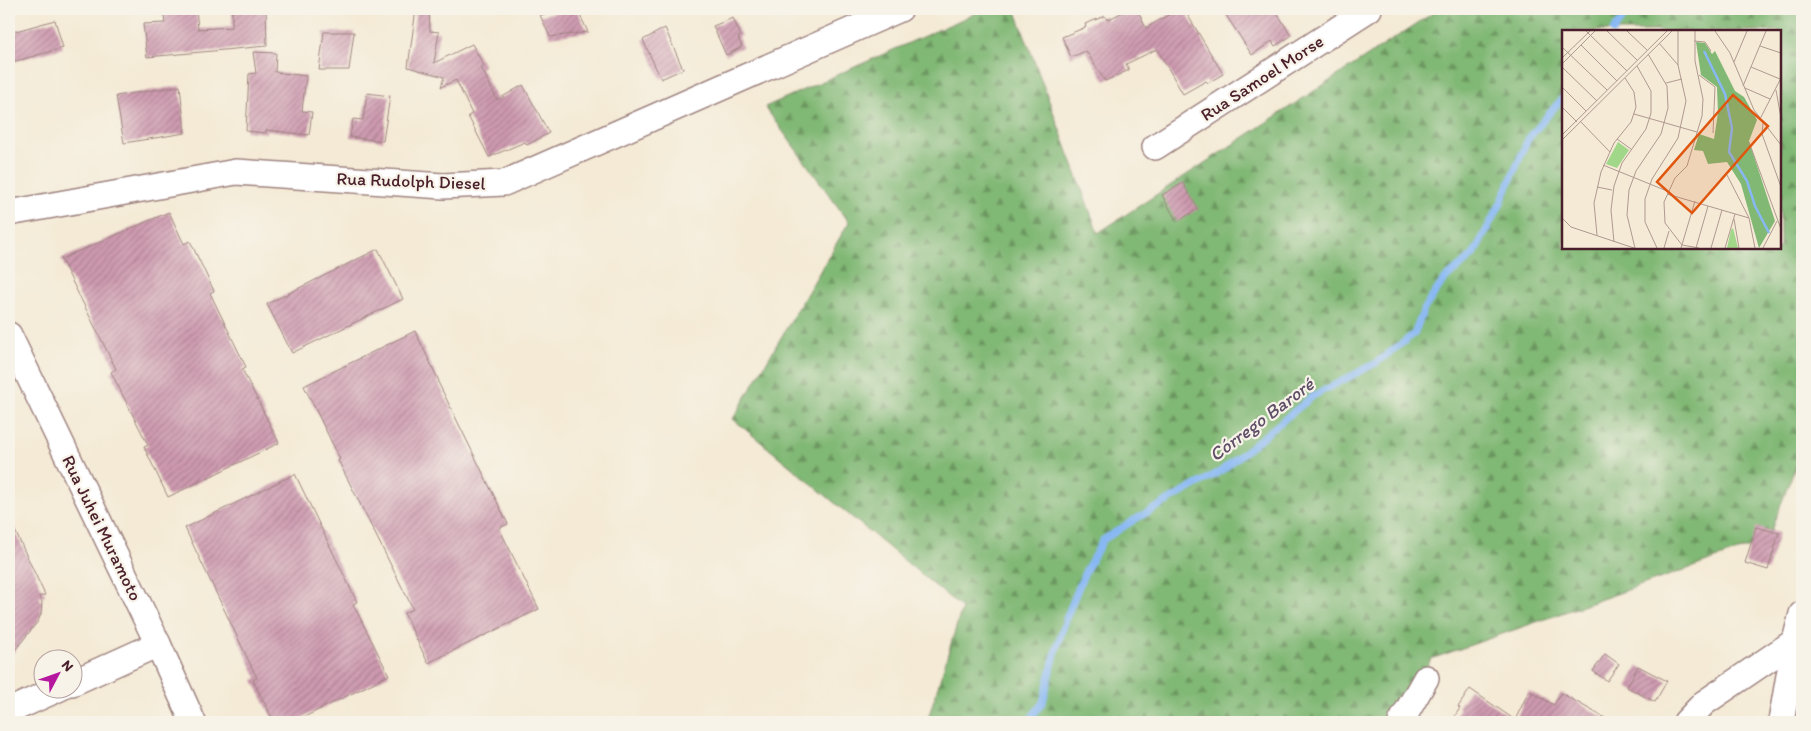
<svg xmlns="http://www.w3.org/2000/svg" width="1811" height="731" viewBox="0 0 1811 731" font-family="Itim,sans-serif">
<style>
.forest{fill:url(#forest-firs);stroke:#656c50;fill-rule:evenodd}
.lines{fill:none;stroke-linecap:round;stroke-linejoin:round}
.stream{stroke:#88b8f4;stroke-width:7}
.building{fill:url(#building-hatch)}
.minor-casing{stroke:#9f8480;stroke-width:28}
.minor{stroke:#fff;stroke-width:25}
.labels{text-anchor:middle;stroke-width:4.5;stroke-linejoin:round;paint-order:stroke}
.street-label{font-size:18px;fill:#4a1f2b;stroke:#f7f3e8}
.water-label{font-size:19px;font-style:italic;fill:#5d4d67;stroke:#f7f3e8}
.inset-river{fill:none;stroke:#88b8f4;stroke-width:2.5}
.inset-road{fill:none;stroke:#b09991;stroke-width:1}
.view{fill:#e0560e;fill-opacity:0.15;stroke:#e0560e;stroke-width:2.5}
.inset-edge{fill:none;stroke:#4a1f2b;stroke-width:2.5}
</style>
<defs>
<pattern id="forest-firs" width="22" height="20" patternUnits="userSpaceOnUse" patternTransform="scale(1.25)"><rect width="22" height="20" fill="#80b874"/><path d="M5 1l3.5 6h-7zM16 11l3.5 6h-7z" fill="#6b955f"/></pattern>
<pattern id="building-hatch" width="6" height="6" patternUnits="userSpaceOnUse" patternTransform="scale(1.25)"><rect width="6" height="6" fill="#ce9ab0"/><path d="M-1 1l2-2M0 6l6-6M5 7l2-2" fill="none" stroke="#a97d8f"/></pattern>
</defs>
<rect width="100%" height="100%" fill="#f7f3e8"/>
<filter id="ink" filterUnits="userSpaceOnUse"><feTurbulence type="fractalNoise" baseFrequency=".02" numOctaves="2"/><feDisplacementMap in="SourceGraphic" scale="10" xChannelSelector="R" yChannelSelector="G"/><feConvolveMatrix kernelMatrix="1 2 1 2 8 2 1 2 1" color-interpolation-filters="sRGB"/></filter>
<filter id="wash" filterUnits="userSpaceOnUse"><feTurbulence type="fractalNoise" baseFrequency=".0096" numOctaves="4" result="noise"/><feDisplacementMap in="SourceGraphic" scale="20" xChannelSelector="R" yChannelSelector="G"/><feGaussianBlur stdDeviation="1.12" result="paint"/><feColorMatrix in="noise" values="0 0 0 0 0 0 0 0 0 0 0 0 0 0 0 0 0 1.4 0 .05"/><feComposite in="paint" operator="in"/></filter>
<g filter="url(#wash)">
<rect width="100%" height="100%" fill="#f4ead5"/>
<path class="forest" d="M985,9H1015L1098,233L1439,9H1802V449L1767,541L1431,659L1393,722H927L962,608L733,419L849,222L765,107ZM1564,31H1780V248H1564Z"/>
<g class="lines">
<g class="stream">
<path d="M1613,31L1630,9"/>
<path d="M1028,722L1043,702L1056,650L1067,616L1085,572L1103,540L1134,520L1221,471L1313,396L1376,363L1414,334L1424,309L1443,281L1473,255L1500,205L1528,139L1564,96"/>
</g>
</g>
<g id="blocks">
<g class="building">
<path d="M163,9H196L198,29L232,27V9H266L267,46L147,57L143,24L165,23Z"/>
<path d="M416,9H429L430,31L439,32L434,63L472,44L484,66L481,67L497,100L523,85L549,133L527,145L525,142L489,157L468,116L472,114L456,80L441,87L444,77L408,67Z"/>
<path d="M577,9L588,32L550,37L540,15Z"/>
<path d="M1129,9H1137L1146,28L1179,9H1184L1223,74L1208,83L1206,81L1183,94L1157,49L1126,64L1129,70L1105,81L1086,51L1071,57L1062,37L1086,27L1085,24L1105,16L1107,20Z"/>
<path d="M1222,9H1275L1291,36L1275,46L1272,41L1252,55Z"/>
<path d="M733,18L741,36L738,37L742,47L726,55L713,26Z"/>
<path d="M55,20L63,48L9,63V33Z"/>
<path d="M665,28L683,69L661,79L643,40Z"/>
<path d="M324,32H354L349,70H319Z"/>
<path d="M253,52L276,53L275,72L306,76L302,111L312,112L309,135L266,130V133L246,131L249,74L256,73Z"/>
<path d="M180,86L185,133L124,143L116,96Z"/>
<path d="M367,93L390,96L383,141L350,137L353,119L363,120Z"/>
<path d="M1183,183L1198,209L1177,222L1162,195Z"/>
<path d="M169,212L184,244L190,241L214,291L210,293L246,367L242,369L279,443L168,497L144,447L148,445L111,372L116,369L61,259Z"/>
<path d="M378,249L403,299L292,353L267,304Z"/>
<path d="M415,331L439,381L438,382L508,524L499,528L539,609L428,663L404,613L413,609L338,460L340,459L304,386Z"/>
<path d="M295,474L357,602L353,604L389,675L294,722H274L253,680L257,678L185,528Z"/>
<path d="M9,518L45,595L39,597L42,602L41,614L38,621L9,658Z"/>
<path d="M1756,527L1779,533L1768,570L1745,563Z"/>
<path d="M1605,654L1619,664L1607,681L1593,671Z"/>
<path d="M1638,666L1667,681L1655,702L1627,687Z"/>
<path d="M1470,689L1515,720L1529,691L1554,705L1561,693L1612,722H1451L1460,708L1458,707Z"/>
</g>
</g>
</g>
<g filter="url(#ink)">
<use href="#blocks" fill-opacity="0" stroke="#9f8480" stroke-width="1"/>
<g class="lines">
<g class="minor-casing">
<g id="minor">
<path d="M1155,147L1369,9"/>
<path d="M9,213L236,172L443,186L504,183L900,9"/>
<path d="M9,335L158,644L193,722"/>
<path d="M72,683L158,644"/>
<path d="M9,711L60,688"/>
<path d="M1401,722L1426,678"/>
<path d="M1686,722L1704,703L1795,641"/>
<path d="M1781,722L1795,641L1802,614"/>
</g>
</g>
<use href="#minor" class="minor"/>
</g>
</g>
<g class="labels">
<g class="street-label">
<text transform="translate(1262 78) rotate(-33)" y="6">Rua Samoel Morse</text>
<text transform="translate(411 181) rotate(2)" y="6">Rua Rudolph Diesel</text>
<text transform="translate(102 528) rotate(64)" y="6">Rua Juhei Muramoto</text>
</g>
<g class="water-label">
<text transform="translate(1261 419) rotate(-37)" y="7">Córrego Baroré</text>
</g>
</g>
<g transform="translate(1562 30)">
<rect width="219" height="219" fill="#f4ead5"/>
<path d="M134,12L143,13L150,24L153,21L173,61L182,67L195,90L187,111L213,191L197,218L179,154L165,132L146,134L141,121L132,120L137,104L152,109L156,83L155,57L139,45Z" fill="#80b874"/>
<path d="M56,112L67,120L55,138L44,134ZM171,198L176,218H165L169,200Z" fill="#a1d788"/>
<path class="inset-river" d="M142,21L163,64L170,98L167,122L185,151L193,176L207,203"/>
<path class="inset-road" d="M24,1L65,41M45,1L75,30M65,1L85,20M153,1L168,23L192,80L219,115M132,11L143,12L149,21M19,15L55,51M198,16L219,23M0,17L45,60M0,28L28,1M172,32L185,1M0,34L33,1M116,35V1M0,37L35,71M189,37L218,49M137,45L153,57L151,103M104,53L120,49M181,56L204,1M0,57L24,81M183,58L208,69M214,60L219,88M0,77L15,92M72,84L135,102M198,89L219,48M18,91L48,122M201,93L200,104L219,157M0,105L105,1M55,109L69,119M0,110L110,1M187,112L219,199M41,135L105,161M165,145L187,188L193,218M35,157L50,160M105,164L187,188M0,188L9,197L72,218M172,189L177,218M35,205L32,173L39,142L52,113L69,92L74,77L72,62L63,48M52,212L49,180L52,156L60,133L84,99L89,83V61L75,36M120,215L103,193L102,172L113,148L125,136L140,86L141,69L133,31V1M120,215L137,218M73,218L65,185L67,160L74,141L99,104L106,78L105,56L86,24M95,218L83,192V169L90,149L116,108L124,71L116,35L97,13M102,218L107,201M119,218L133,171M134,218L146,176M149,218L160,180M163,218L173,184M201,218L215,191"/>
<path class="view" d="M171,65L206,96L130,183L95,152Z"/>
<rect width="219" height="219" class="inset-edge"/>
</g>
<rect width="1811" height="731" fill="none" stroke="#f7f3e8" stroke-width="30"/>
<g transform="translate(58 674) rotate(49)"><circle r="24" fill="#f7f3e8" stroke="#b29e9c"/>
<path d="M0-4L9 19L0 12L-9 19Z" fill="#b5179e"/>
<text y="-8" font-size="14" font-weight="bold" text-anchor="middle" fill="#4a1f2b">N</text>
</g>
</svg>
